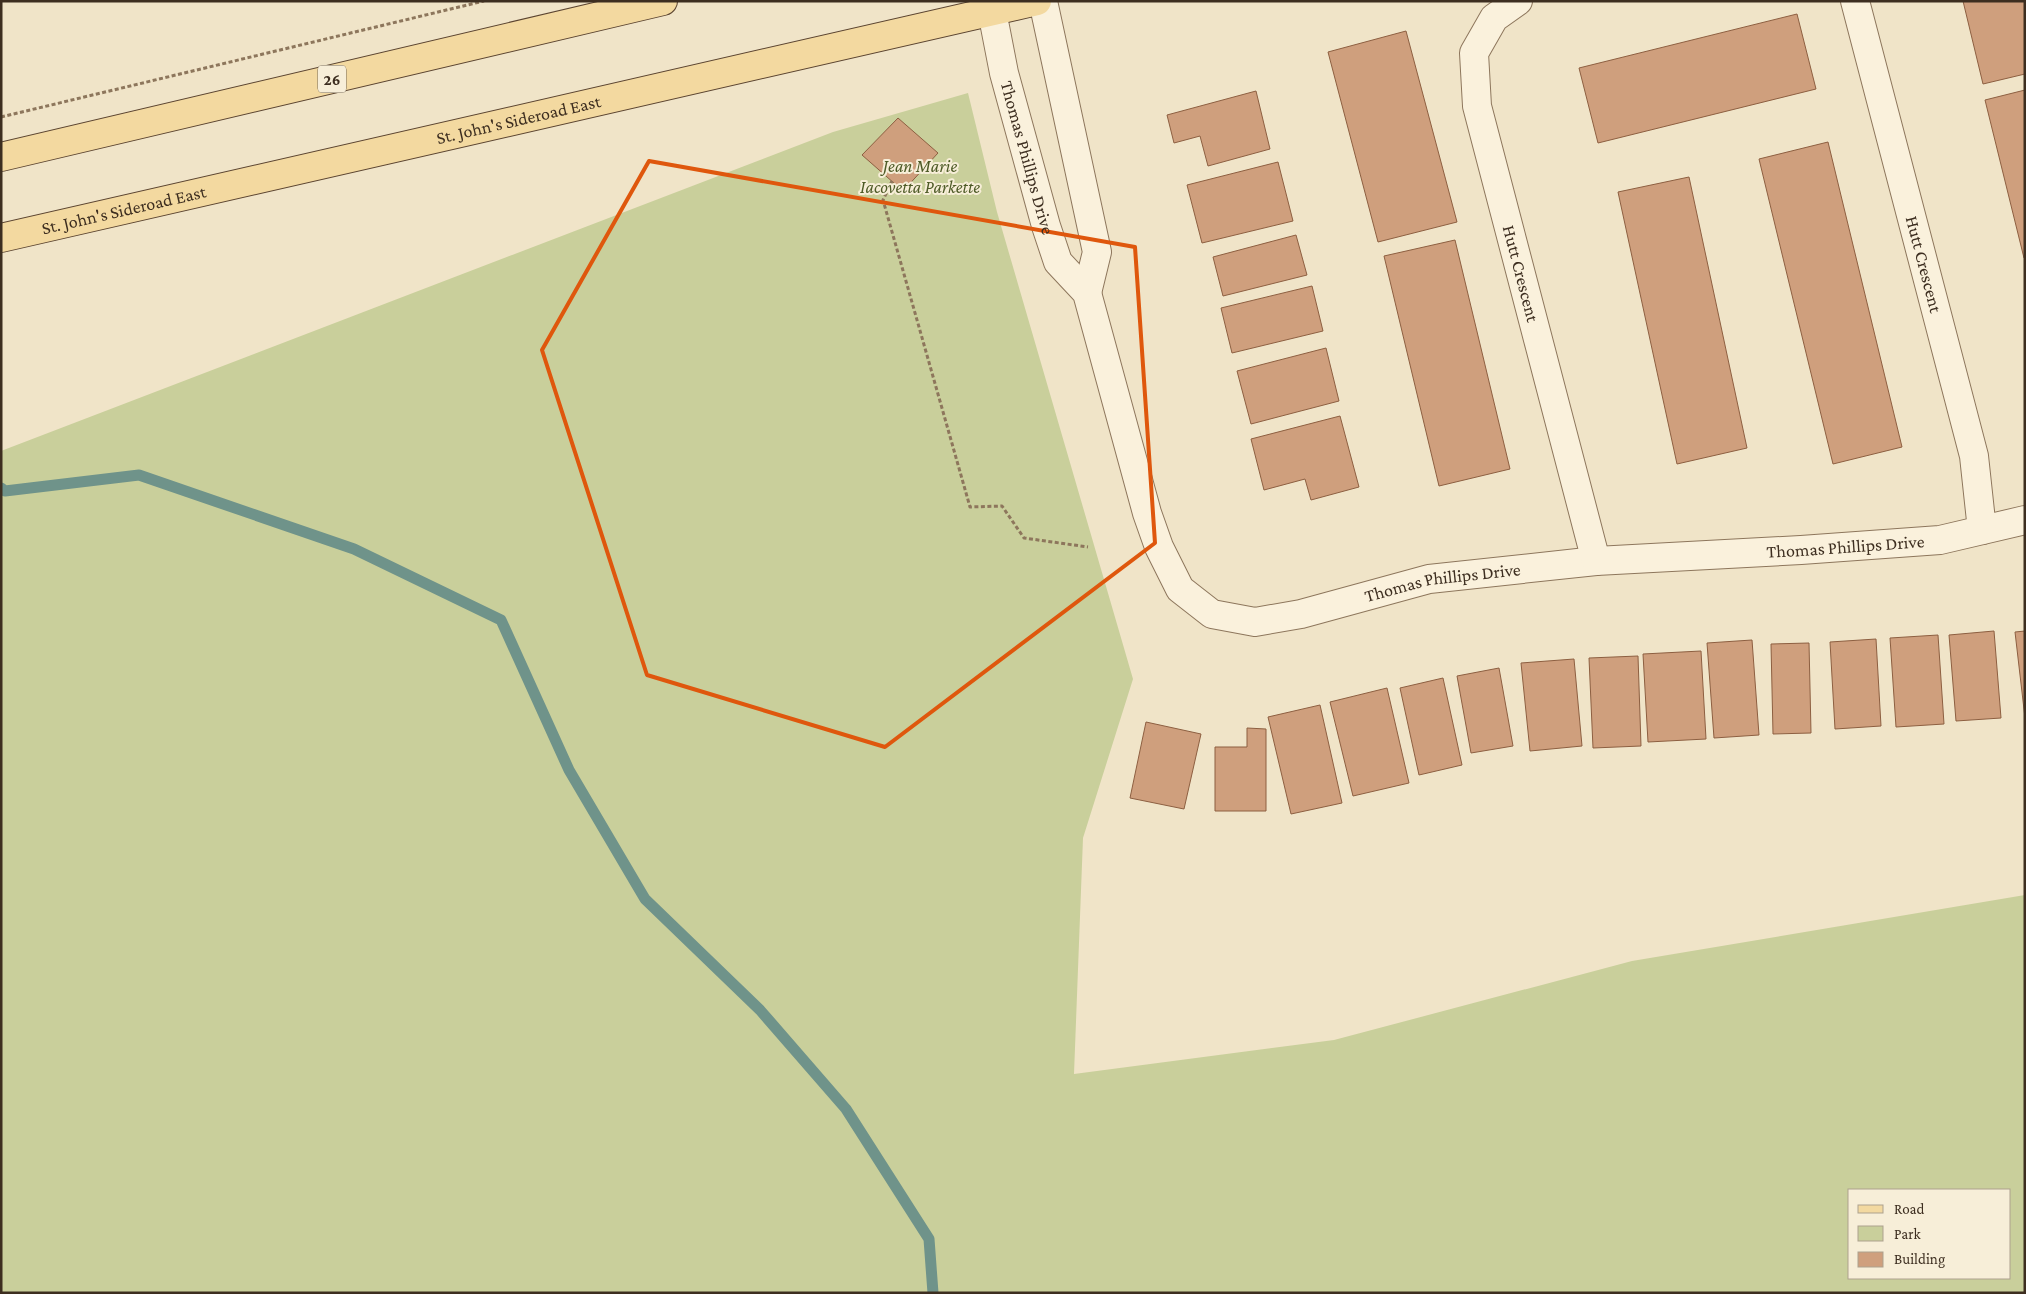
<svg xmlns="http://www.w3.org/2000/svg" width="2026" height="1294" viewBox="0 0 2026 1294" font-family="'Crimson Pro',serif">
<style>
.green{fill:#c9cf9b;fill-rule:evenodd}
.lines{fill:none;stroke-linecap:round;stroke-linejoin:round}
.stream{stroke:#6f938a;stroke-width:11}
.building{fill:#cf9f7d;stroke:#8d5f41}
.minor-casing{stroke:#8d765c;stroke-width:30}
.primary-casing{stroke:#5b4430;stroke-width:30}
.path{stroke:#8d765c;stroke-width:3;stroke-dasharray:4 2.5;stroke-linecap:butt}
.minor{stroke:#faf1dc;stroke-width:28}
.primary{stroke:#f3d9a0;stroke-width:28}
.marked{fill:none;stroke:#df570d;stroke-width:4;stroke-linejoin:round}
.labels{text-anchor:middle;stroke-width:4;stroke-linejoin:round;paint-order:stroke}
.shield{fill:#f7eed8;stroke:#756857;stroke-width:1}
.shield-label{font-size:16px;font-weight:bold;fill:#3d2e20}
.street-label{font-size:18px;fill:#3d2e20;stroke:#f7eed8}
.park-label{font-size:18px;font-style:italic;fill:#4d5a26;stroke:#f7eed8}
</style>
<rect width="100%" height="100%" fill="#f0e4c8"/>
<path class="green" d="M968,93L997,212L1133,679L1083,838L1074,1074L1334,1040L1632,961L2025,895V1293H1V451L833,132ZM1850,1190H2010V1278H1850Z"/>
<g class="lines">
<path class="stream" d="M1,488L5,491L139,475L354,549L501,620L569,770L645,899L760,1010L846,1109L929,1239L933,1293"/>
</g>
<g class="building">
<path d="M1963,1H2025V74L1983,84Z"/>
<path d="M1797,14L1816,89L1598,143L1579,68Z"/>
<path d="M1406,31L1457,222L1378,242L1328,52Z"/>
<path d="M2025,90V258H2024L1985,100Z"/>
<path d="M1256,91L1270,149L1208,166L1200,136L1174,143L1167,115Z"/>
<path d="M898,118L938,153L903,191L862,155Z"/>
<path d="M1828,142L1902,447L1833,464L1759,159Z"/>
<path d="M1278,162L1293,221L1202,243L1187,185Z"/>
<path d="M1689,177L1747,448L1677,464L1618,192Z"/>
<path d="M1296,235L1307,275L1223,296L1213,257Z"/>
<path d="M1455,240L1510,469L1439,486L1384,256Z"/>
<path d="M1312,286L1323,331L1232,353L1221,308Z"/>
<path d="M1326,348L1339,401L1251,424L1237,371Z"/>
<path d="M1340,416L1359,487L1311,500L1305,479L1264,490L1251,439Z"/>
<path d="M1994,631L2001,718L1956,721L1949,635Z"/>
<path d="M2025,631V718L2015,632Z"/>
<path d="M1938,635L1944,724L1896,727L1890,638Z"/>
<path d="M1876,639L1881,726L1835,729L1830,642Z"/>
<path d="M1752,640L1759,735L1714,738L1707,643Z"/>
<path d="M1809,643L1811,733L1773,734L1771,644Z"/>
<path d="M1701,651L1706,739L1648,742L1643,654Z"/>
<path d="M1638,656L1641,746L1593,748L1589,658Z"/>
<path d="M1574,659L1582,746L1530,751L1521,663Z"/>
<path d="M1499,668L1513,746L1471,753L1457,676Z"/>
<path d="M1443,678L1462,765L1419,775L1400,688Z"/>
<path d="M1387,688L1409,783L1353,796L1330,702Z"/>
<path d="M1320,705L1342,803L1291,814L1268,717Z"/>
<path d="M1146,722L1201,734L1184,809L1130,798Z"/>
<path d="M1247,728L1266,729V811H1215V747H1247Z"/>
</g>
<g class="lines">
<g class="minor-casing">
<g id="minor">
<path id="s1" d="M990,1L1004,73L1046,226L1058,262L1087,293L1147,513L1159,547L1180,589L1212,614L1255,622L1301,614L1429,579L1596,561L1801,550L1940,540L2025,520"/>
<path d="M1043,1L1097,252L1087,293"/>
<path id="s2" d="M1518,1L1494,18L1474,53L1477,106L1596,561"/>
<path id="s3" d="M1855,1L1974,456L1982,530"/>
</g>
</g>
<g class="primary-casing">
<g id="primary">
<path d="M1,157L663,1"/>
<path id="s4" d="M1,238L1037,1"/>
</g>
</g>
<g class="path">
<path d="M1,117L484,1"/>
<path d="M892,181L883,200L970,507L1002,506L1024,538L1088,547"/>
</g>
<use href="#minor" class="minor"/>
<use href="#primary" class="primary"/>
</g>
<path class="marked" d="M649,161L1135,247L1155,543L885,747L647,675L542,350Z"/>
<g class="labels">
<rect class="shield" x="318" y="65.5" width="28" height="27" rx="4"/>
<g class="shield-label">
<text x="332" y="85">26</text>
</g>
<g class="street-label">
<text dy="6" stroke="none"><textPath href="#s4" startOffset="531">St. John's Sideroad East</textPath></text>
<text dy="6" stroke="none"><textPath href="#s1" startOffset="161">Thomas Phillips Drive</textPath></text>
<text dy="6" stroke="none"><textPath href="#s4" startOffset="126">St. John's Sideroad East</textPath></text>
<text dy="6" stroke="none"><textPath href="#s3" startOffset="272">Hutt Crescent</textPath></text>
<text dy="6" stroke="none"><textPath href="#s2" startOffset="296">Hutt Crescent</textPath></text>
<text dy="6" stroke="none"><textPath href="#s1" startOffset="1305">Thomas Phillips Drive</textPath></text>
<text dy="6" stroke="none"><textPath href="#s1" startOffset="900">Thomas Phillips Drive</textPath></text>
</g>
<g class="park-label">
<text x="920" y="172">Jean Marie<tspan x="920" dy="21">Iacovetta Parkette</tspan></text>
</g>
</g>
<rect width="2026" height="1294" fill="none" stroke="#3d2e20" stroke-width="5"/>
<rect x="1848" y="1189" width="162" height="90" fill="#f7eed8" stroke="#ada18e"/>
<rect x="1858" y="1205" width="25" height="8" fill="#f3d9a0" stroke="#ada18e"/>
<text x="1894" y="1214" font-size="15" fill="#3d2e20">Road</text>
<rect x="1858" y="1226" width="25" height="15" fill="#c9cf9b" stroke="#ada18e"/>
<text x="1894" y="1239" font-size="15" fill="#3d2e20">Park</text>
<rect x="1858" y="1252" width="25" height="15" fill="#cf9f7d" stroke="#ada18e"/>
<text x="1894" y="1264" font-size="15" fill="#3d2e20">Building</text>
</svg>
